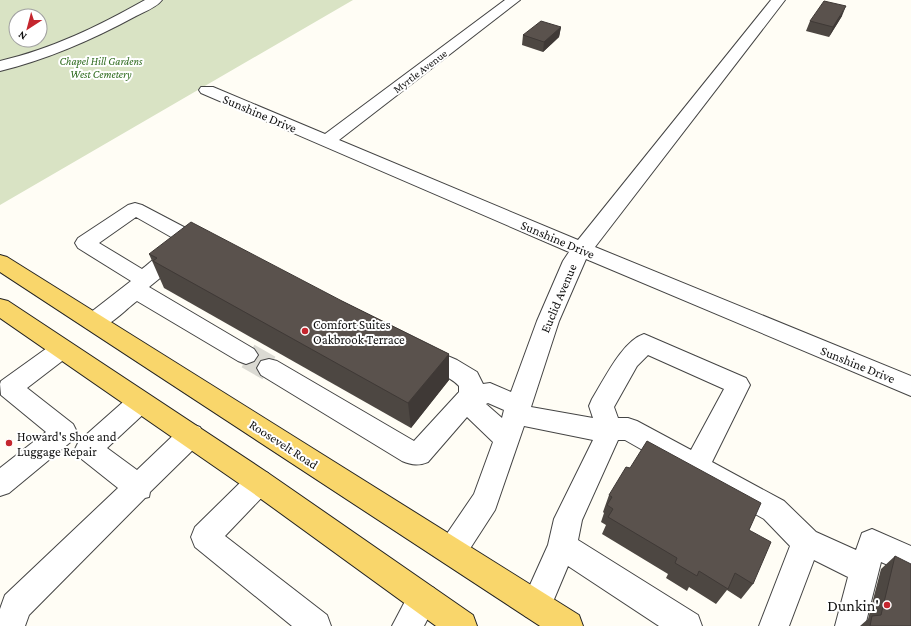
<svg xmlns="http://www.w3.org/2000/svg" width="911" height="626" viewBox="0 0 911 626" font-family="'Crimson Pro',serif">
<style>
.cemetery{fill:#d9e3c4;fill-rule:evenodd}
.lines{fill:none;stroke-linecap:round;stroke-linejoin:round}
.minor-tunnel-far1{stroke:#dbdad3;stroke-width:20;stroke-dasharray:20 10;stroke-linecap:butt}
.minor-tunnel{stroke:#dbdad3;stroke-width:26;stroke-dasharray:26 14;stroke-linecap:butt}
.minor-casing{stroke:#444;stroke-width:2}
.major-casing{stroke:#222;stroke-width:2}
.minor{fill:#fff;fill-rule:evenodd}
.major{fill:#f9d66b;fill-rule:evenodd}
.wall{fill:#4d4742}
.shaded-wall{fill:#3f3936}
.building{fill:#5a524d;stroke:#3f3936}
.poi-dot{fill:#c4262e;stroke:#fff;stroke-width:1.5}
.labels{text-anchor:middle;stroke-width:4;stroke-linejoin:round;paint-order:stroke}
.far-park-label{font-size:11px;font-style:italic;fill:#2f6b1f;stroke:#fff}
.far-street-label{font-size:11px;fill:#111;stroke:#fff}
.street-label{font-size:13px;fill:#111;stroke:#fff}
.poi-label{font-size:13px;fill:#111;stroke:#fff;text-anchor:start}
.near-poi-label{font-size:16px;fill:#111;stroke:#fff;text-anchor:end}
</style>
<rect width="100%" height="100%" fill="#fffdf5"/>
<path class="cemetery" d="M0,0H353L0,205ZM16,16H40V40H16Z"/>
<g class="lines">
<path class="minor-tunnel-far1" d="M246,355L249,357"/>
<path class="minor-tunnel" d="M248,356L269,368"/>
<g class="minor-casing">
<g id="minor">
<path d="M145,0H162C157,7 144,12 136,16C92,40 48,59 0,71V61C52,49 99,26 145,0Z"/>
<path d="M505,0H520L339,140L578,240L771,0H785L595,247L911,376V396L586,259L559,321L531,407L593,418L589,406L592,399C604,380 622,341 644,334L746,378L750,385L712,462L784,501L816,532L856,550L862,533L872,529L911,546V575L881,562L865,626H835L848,577L814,560L789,626H759L790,546L764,519L625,440H618L582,520L578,540L698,615L702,626H659L568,566L547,616L536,620L525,616L521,605L548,545L554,519L593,440L524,426L495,510L462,561L452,565L442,561L438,551L442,541L474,494L493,442L467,417L428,462C418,466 412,465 402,461L261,375L257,368L261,361L269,359L277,361L414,441L459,392V386C447,372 418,369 410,354L414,348L422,345L457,360L477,372L483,384L490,383L511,392L537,321L563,261L569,252L201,93L199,90L201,87H213L325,134ZM648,355L724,389L691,450L637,421L628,418H618L614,407L637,366ZM488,403L504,410L502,418L486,404Z"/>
<path d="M135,203L142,205L201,236L204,241L201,246L194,248L187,246L136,217L99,243L142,269C155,259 170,242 186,247L189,252L186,257L149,287L254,349L258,355L254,361L246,364L238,361L137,301C123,311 105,334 86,328L83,322L86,316L131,281L78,248L75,243L78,238L128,205Z"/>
<path d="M62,340L70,343L74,349L70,355L27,388L73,424L77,432L73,440L9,493L0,496V468L46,432L1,395L0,384L1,381L54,343Z"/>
<path d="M140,392L149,395L152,402L149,409L107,448L137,470L182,427L191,424L200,427L204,435L200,443L150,492L149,497L145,498L29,615L25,626H0V609L5,595L118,488L79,457L75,449L79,441L131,395Z"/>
<path d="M259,470L268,473L272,482L268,491L225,536L327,615L331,626H292L195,547L191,537L195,527L250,473Z"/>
<path d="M423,584L434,588L438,599L424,626H392L412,588Z"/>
</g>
</g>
<g class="major-casing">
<g id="major">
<path d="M0,255L7,257L579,615L583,626H540L0,272Z"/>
<path d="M0,299L8,301L268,473L473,615L477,626H436L250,491L0,318Z"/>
</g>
</g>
<use href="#minor" class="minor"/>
<use href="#major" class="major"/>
</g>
<g class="wall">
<path d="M842,16L829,37L806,31L810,21Z"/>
<path d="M561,27L559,37L543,52L522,45L523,35Z"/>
<path d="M149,254L342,301L449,354V380L411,428L164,288Z"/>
<path d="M609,495L749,530L753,584L741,599L727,590L716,604L689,587L687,591L666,578L668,574L602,534L606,525L601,522L604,513L603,512Z"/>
<path d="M895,556L911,626H860L868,619L881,569Z"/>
</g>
<g class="shaded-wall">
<path d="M846,6L842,16L829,37L833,27Z"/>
<path d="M561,27L559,37L543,52L544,42Z"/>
<path d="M449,354V380L411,428L408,403Z"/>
</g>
<g class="building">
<path d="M824,1L846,6L833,27L810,21Z"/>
<path d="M541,21L561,27L544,42L523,35Z"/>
<path d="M191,222L342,301L449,354L408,403L153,261L157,258L149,254Z"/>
<path d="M647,441L761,503L749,530L771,542L753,584L735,573L728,589L699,571L697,576L675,563L677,558L608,517L613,509L607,505L612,497L609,495L626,467L630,468Z"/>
<path d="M895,556L911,564V626H870L872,616L881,615Z"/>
</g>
<g class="poi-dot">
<circle cx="305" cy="331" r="4"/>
<circle cx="9" cy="443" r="4"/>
<circle cx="887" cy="605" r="4"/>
</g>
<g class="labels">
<g class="far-park-label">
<text x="101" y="65">Chapel Hill Gardens<tspan x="101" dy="13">West Cemetery</tspan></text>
</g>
<g class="far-street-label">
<text transform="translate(420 71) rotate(-37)" y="4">Myrtle Avenue</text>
</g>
<g class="street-label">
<text transform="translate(260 113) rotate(23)" y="5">Sunshine Drive</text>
<text transform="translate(558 239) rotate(23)" y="5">Sunshine Drive</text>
<text transform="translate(558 298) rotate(-67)" y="5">Euclid Avenue</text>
<text transform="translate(858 364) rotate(22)" y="5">Sunshine Drive</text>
<text transform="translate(284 444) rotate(33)" y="5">Roosevelt Road</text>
</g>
<g class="poi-label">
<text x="313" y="329">Comfort Suites<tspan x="313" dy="15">Oakbrook Terrace</tspan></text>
<text x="17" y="441">Howard's Shoe and<tspan x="17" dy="15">Luggage Repair</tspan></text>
</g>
<g class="near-poi-label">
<text x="879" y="611">Dunkin'</text>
</g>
</g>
<g transform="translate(28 28) rotate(216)"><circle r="19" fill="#ffffff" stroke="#a0a0a0"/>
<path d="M0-3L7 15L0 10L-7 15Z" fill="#c4262e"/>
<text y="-6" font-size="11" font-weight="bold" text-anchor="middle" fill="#111111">N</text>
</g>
</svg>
